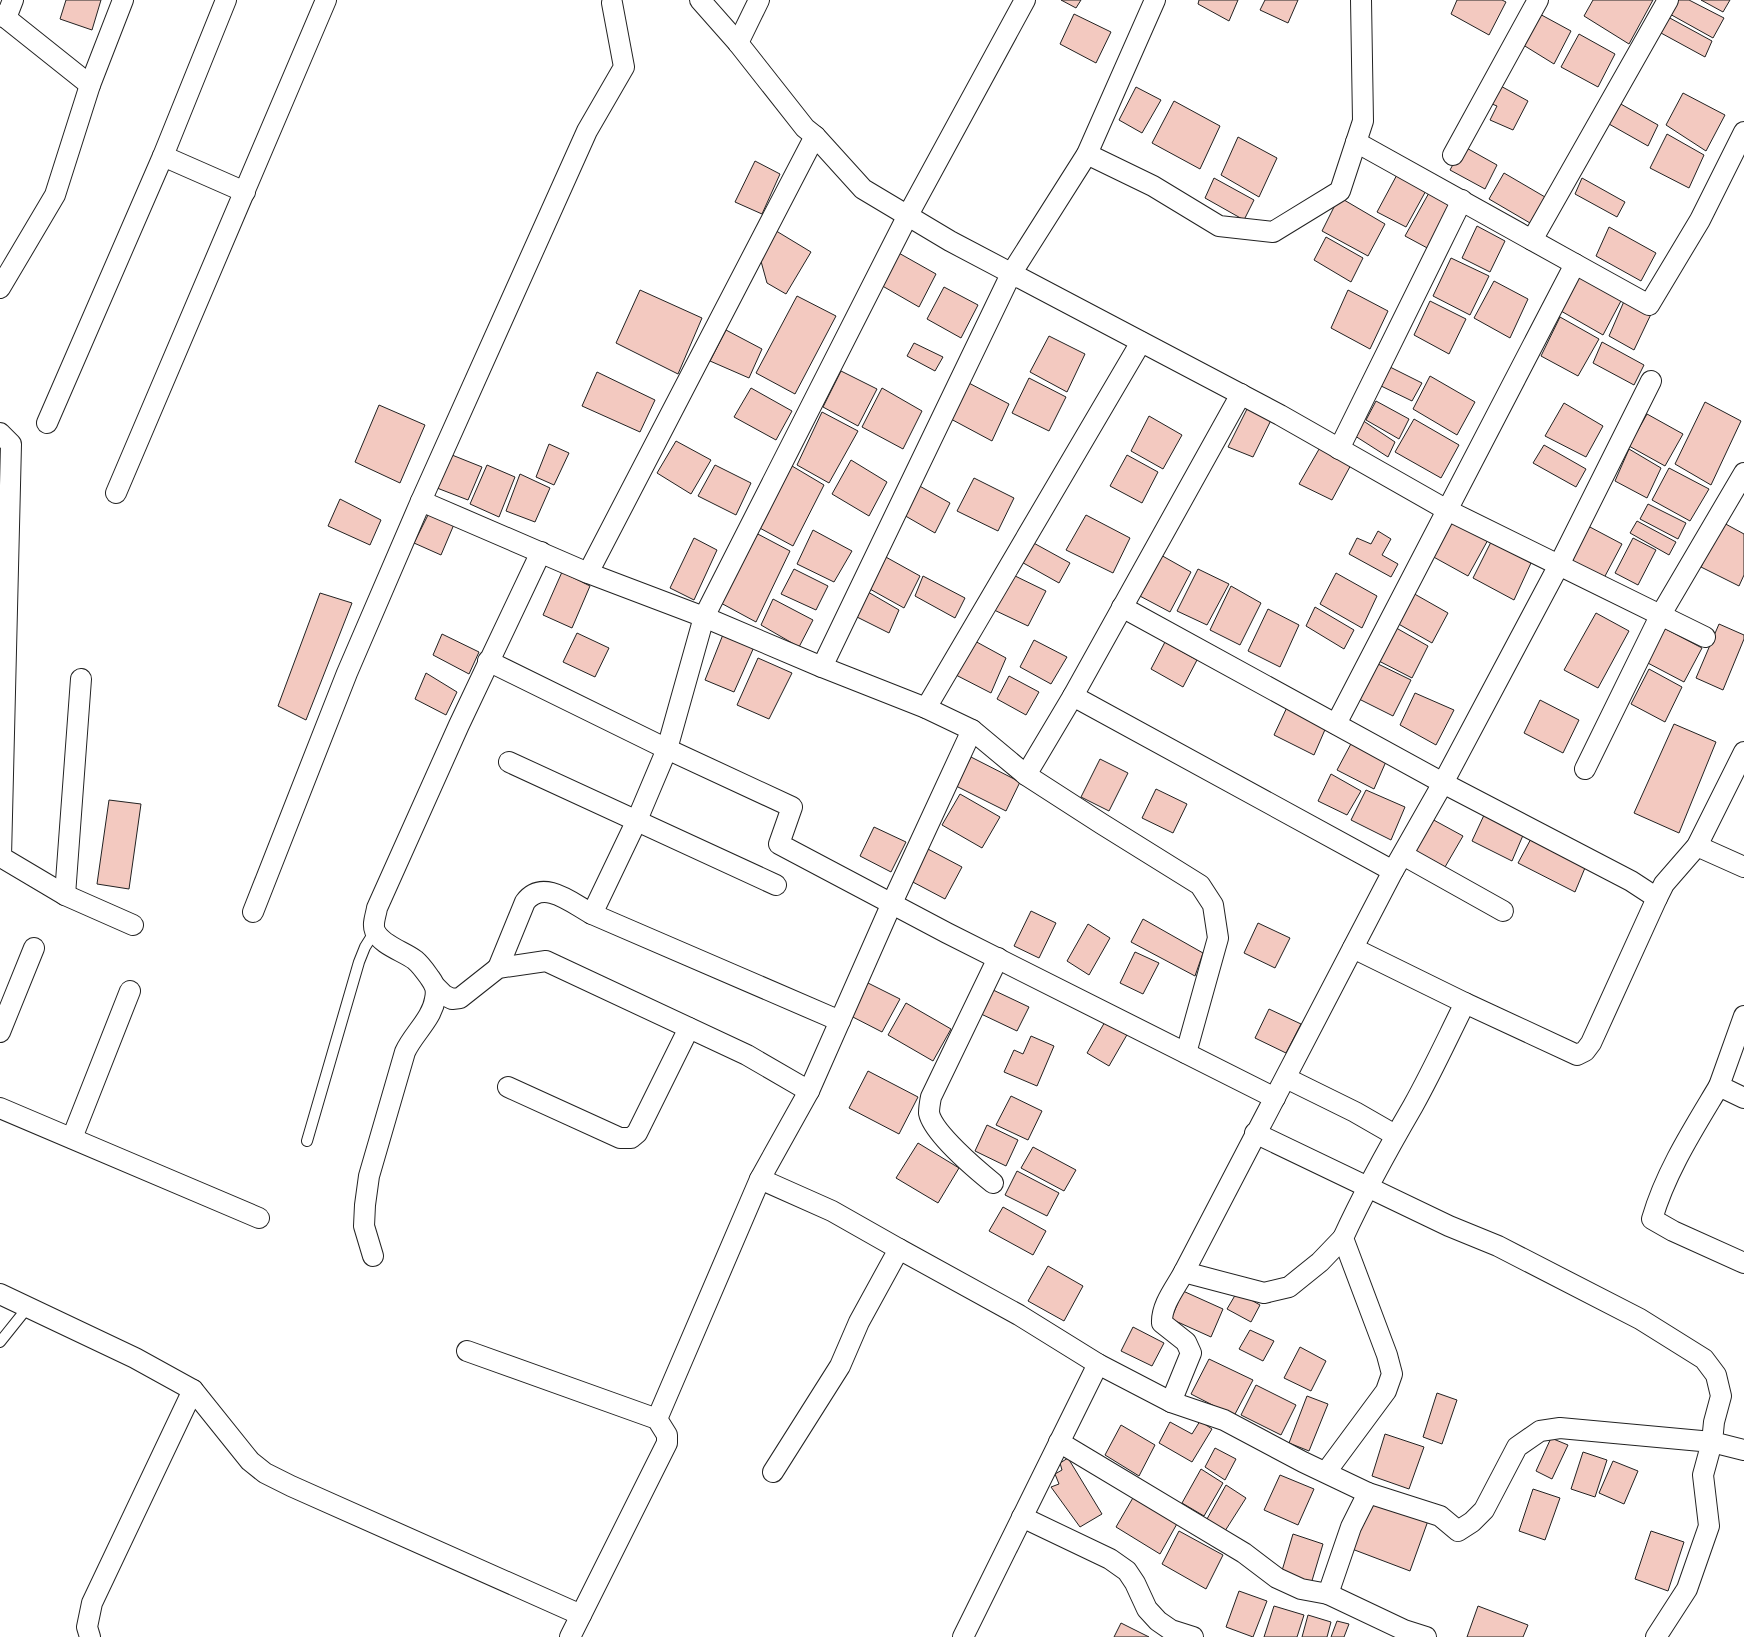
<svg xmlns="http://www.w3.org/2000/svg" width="1744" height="1637" viewBox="0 0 1744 1637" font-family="'Noto Serif',serif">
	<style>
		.building { fill: #f3c9c0; stroke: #222 }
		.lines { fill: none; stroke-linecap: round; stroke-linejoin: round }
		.lane-casing { stroke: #222; stroke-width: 12 }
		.street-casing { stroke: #222; stroke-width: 22 }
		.lane { stroke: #fff; stroke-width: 10 }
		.street { stroke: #fff; stroke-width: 20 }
	</style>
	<rect width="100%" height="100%" fill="#fff"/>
	<g class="building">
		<polygon points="66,0 101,0 92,30 60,19"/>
		<polygon points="1061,0 1081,0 1076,8"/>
		<polygon points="1199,0 1238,0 1229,21 1198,4"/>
		<polygon points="1265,0 1298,0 1288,23 1260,10"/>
		<polygon points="1457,0 1502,0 1506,2 1489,35 1451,14"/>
		<polygon points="1593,0 1653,0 1629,44 1584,16"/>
		<polygon points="1675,0 1689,0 1724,18 1713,38 1668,13"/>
		<polygon points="1701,0 1730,0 1723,12"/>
		<polygon points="1536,12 1571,31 1554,64 1520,43"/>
		<polygon points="1074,14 1111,32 1096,63 1060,44"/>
		<polygon points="1668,17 1712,41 1705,57 1661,33"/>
		<polygon points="1579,34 1615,54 1598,87 1561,67"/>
		<polygon points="1497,84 1528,101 1513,130 1490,120 1497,106 1487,102"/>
		<polygon points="1136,87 1161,100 1142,133 1119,120"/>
		<polygon points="1683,93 1725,115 1706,151 1666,125"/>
		<polygon points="1174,101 1220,126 1200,169 1152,143"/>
		<polygon points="1619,103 1658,125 1648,146 1609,124"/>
		<polygon points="1667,134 1704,155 1689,188 1650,168"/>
		<polygon points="1238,137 1277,158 1259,197 1221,175"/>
		<polygon points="1463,146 1497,165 1485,189 1450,170"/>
		<polygon points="755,161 780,174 762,214 735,202"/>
		<polygon points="1399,171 1428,187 1406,227 1377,212"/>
		<polygon points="1504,173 1545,197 1530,223 1489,199"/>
		<polygon points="1214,178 1254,200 1244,220 1205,198"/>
		<polygon points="1582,178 1625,202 1617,217 1575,194"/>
		<polygon points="1430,191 1453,206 1431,250 1405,236"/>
		<polygon points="1339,197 1385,224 1368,256 1322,231"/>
		<polygon points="1477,226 1505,241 1490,272 1462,258"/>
		<polygon points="1609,227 1656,253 1641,281 1596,256"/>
		<polygon points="773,229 811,252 786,294 767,283 759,254"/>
		<polygon points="1326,237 1363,258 1351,282 1314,260"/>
		<polygon points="897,252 936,274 919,307 879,284"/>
		<polygon points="1451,258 1489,276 1470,315 1433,296"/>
		<polygon points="1579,275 1622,299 1603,335 1561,311"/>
		<polygon points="1494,281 1528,299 1510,338 1474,318"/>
		<polygon points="944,287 978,305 961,338 927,319"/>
		<polygon points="640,290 702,318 678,374 616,343"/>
		<polygon points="1348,290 1388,311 1370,349 1331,328"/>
		<polygon points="797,296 836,316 795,394 756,373"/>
		<polygon points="1625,299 1652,312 1634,350 1609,336"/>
		<polygon points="1430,301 1466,319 1449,354 1414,335"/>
		<polygon points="1560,317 1599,339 1578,376 1541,356"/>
		<polygon points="726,330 762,349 749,378 710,361"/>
		<polygon points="1049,336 1085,354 1067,392 1030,372"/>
		<polygon points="1602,342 1644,365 1634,385 1593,363"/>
		<polygon points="914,343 943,357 935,371 907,356"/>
		<polygon points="1388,366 1422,383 1412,401 1377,384"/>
		<polygon points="841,371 877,389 858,426 823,407"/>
		<polygon points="597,372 655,400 640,432 582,406"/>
		<polygon points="1430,376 1475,402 1457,435 1413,409"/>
		<polygon points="1029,378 1066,397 1049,431 1012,413"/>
		<polygon points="965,381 1009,404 992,441 949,418"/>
		<polygon points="751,388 792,411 776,440 734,417"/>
		<polygon points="882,388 922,411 903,449 862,427"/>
		<polygon points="1376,401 1409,419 1399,439 1366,420"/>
		<polygon points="1705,402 1741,421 1711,485 1675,464"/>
		<polygon points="1564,403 1603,426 1586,457 1545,436"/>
		<polygon points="379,405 425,425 400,483 355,462"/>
		<polygon points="1249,405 1273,416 1253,457 1228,447"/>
		<polygon points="822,412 858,431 829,483 797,465"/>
		<polygon points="1647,414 1683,434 1665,466 1629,446"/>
		<polygon points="1149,416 1182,435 1163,469 1131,451"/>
		<polygon points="1359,418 1395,442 1388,457 1352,434"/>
		<polygon points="1414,419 1459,445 1441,478 1395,452"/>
		<polygon points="676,441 711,460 691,494 657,473"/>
		<polygon points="549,444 569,453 554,485 536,477"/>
		<polygon points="1322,444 1353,461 1332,500 1299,484"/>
		<polygon points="1544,445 1586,469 1576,487 1533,463"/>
		<polygon points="1629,449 1661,468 1647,498 1615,481"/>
		<polygon points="452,455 482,467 468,500 437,488"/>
		<polygon points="1127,455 1158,472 1142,503 1110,486"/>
		<polygon points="851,460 887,482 869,516 832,494"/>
		<polygon points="787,463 824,485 793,546 756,526"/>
		<polygon points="487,465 515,477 499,517 470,504"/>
		<polygon points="715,465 751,483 736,515 698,496"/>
		<polygon points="1669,468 1709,489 1690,521 1652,500"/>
		<polygon points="520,474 550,488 535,522 506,511"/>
		<polygon points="974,478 1014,498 998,531 957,511"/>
		<polygon points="916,484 950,503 935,533 902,514"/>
		<polygon points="340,499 381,520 370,545 328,526"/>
		<polygon points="1648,504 1686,523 1678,539 1640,519"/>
		<polygon points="430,511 455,522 441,555 414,543"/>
		<polygon points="1086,515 1130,538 1113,573 1066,550"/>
		<polygon points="1449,516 1489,538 1468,576 1430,555"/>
		<polygon points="1637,521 1676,542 1669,555 1630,533"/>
		<polygon points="1722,522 1744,534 1744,575 1739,586 1701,567"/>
		<polygon points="1588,526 1622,544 1604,578 1569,560"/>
		<polygon points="813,530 852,551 834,582 797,564"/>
		<polygon points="1378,531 1391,539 1382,555 1398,564 1391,577 1349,554 1357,538 1371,544"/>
		<polygon points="754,532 790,551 756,622 719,602"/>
		<polygon points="694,538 717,550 694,600 670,588"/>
		<polygon points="1633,538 1656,550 1638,585 1615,573"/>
		<polygon points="1030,541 1070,563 1059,583 1018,560"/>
		<polygon points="1491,542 1531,563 1514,600 1473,578"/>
		<polygon points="1159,554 1191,572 1170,612 1138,595"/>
		<polygon points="884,556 920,576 904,608 868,588"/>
		<polygon points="794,569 828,586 816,610 781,594"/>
		<polygon points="1198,569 1229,584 1207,625 1177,611"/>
		<polygon points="562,572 590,586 572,628 543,615"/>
		<polygon points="1336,573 1377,596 1362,628 1320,604"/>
		<polygon points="1011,574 1046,591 1028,626 992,609"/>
		<polygon points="923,576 965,598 955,618 915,596"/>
		<polygon points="1231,586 1261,603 1240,645 1210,630"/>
		<polygon points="868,592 899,610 889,633 855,616"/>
		<polygon points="1411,592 1448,613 1432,643 1395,622"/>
		<polygon points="320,593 352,603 306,720 278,706"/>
		<polygon points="773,599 813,620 799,647 761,625"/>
		<polygon points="1315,607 1354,630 1344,649 1306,626"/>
		<polygon points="1268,609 1299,625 1280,667 1248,651"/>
		<polygon points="1596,613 1629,631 1598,688 1564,670"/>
		<polygon points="1719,624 1744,635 1744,639 1723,690 1696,678"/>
		<polygon points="1391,625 1428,646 1412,678 1375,659"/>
		<polygon points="1662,627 1702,648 1684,682 1644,661"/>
		<polygon points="724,632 754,647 734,692 705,680"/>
		<polygon points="577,633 609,648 595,677 563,662"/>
		<polygon points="442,634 479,652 469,674 433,655"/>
		<polygon points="973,640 1006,658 991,693 954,674"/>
		<polygon points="1034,640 1067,657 1051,684 1020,667"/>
		<polygon points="1165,642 1197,660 1183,687 1151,669"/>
		<polygon points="758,658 792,673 769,719 737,705"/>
		<polygon points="1376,663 1411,680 1393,716 1357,698"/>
		<polygon points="1649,669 1682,687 1665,722 1631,704"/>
		<polygon points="426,673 457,692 446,715 415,699"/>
		<polygon points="1009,676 1039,692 1026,715 997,699"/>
		<polygon points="1415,693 1454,710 1436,745 1400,725"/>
		<polygon points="1540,700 1579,720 1563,753 1524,733"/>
		<polygon points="1289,703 1327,725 1314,755 1274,735"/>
		<polygon points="1674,724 1716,742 1679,833 1634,813"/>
		<polygon points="1353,740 1388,757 1374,789 1337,770"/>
		<polygon points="971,757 1020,782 1006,811 956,786"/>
		<polygon points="1100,759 1128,773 1109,811 1081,797"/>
		<polygon points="1331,774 1361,791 1347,815 1318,801"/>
		<polygon points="1156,789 1187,804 1173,833 1142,818"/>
		<polygon points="1366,790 1405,807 1391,840 1351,820"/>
		<polygon points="960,794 1000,817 982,848 942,825"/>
		<polygon points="109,800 141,804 129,889 97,884"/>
		<polygon points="1485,813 1524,833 1512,861 1472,841"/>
		<polygon points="1430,818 1463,836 1445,867 1412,849"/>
		<polygon points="874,827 906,842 891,872 860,856"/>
		<polygon points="1533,835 1587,863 1575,892 1518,863"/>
		<polygon points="926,848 962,867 945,899 909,880"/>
		<polygon points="1031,911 1056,923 1039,958 1014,946"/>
		<polygon points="1143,919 1203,953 1195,976 1131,942"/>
		<polygon points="1258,923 1290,938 1275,968 1244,953"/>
		<polygon points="1088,924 1110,938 1089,975 1067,961"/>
		<polygon points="1135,952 1159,963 1143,994 1120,983"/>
		<polygon points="866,982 900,999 882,1032 849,1015"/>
		<polygon points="991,989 1029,1007 1017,1031 979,1013"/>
		<polygon points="906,1003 951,1029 933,1061 888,1035"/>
		<polygon points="1269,1009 1301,1024 1286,1053 1255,1038"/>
		<polygon points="1106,1020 1128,1033 1109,1066 1087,1053"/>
		<polygon points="1031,1036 1054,1046 1037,1086 1004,1072 1014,1050 1023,1054"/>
		<polygon points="868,1071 918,1097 899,1134 849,1108"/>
		<polygon points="1011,1096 1042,1111 1028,1140 996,1125"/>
		<polygon points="987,1125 1018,1140 1006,1166 975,1151"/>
		<polygon points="918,1143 959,1168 938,1203 896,1178"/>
		<polygon points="1033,1147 1076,1170 1064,1191 1021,1168"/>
		<polygon points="1017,1171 1059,1193 1047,1216 1005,1195"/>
		<polygon points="1003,1207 1046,1231 1033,1255 989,1231"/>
		<polygon points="1048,1266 1083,1286 1064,1321 1028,1301"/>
		<polygon points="1183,1291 1223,1309 1211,1337 1171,1319"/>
		<polygon points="1237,1292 1260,1305 1251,1322 1227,1309"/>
		<polygon points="1133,1327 1164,1343 1152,1366 1121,1351"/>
		<polygon points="1250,1330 1274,1341 1263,1361 1239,1349"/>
		<polygon points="1300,1347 1326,1361 1311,1391 1284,1378"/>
		<polygon points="1209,1359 1253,1380 1234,1416 1191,1394"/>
		<polygon points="1256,1385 1296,1405 1281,1435 1241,1415"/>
		<polygon points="1437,1393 1457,1400 1442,1444 1423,1437"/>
		<polygon points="1307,1396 1328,1404 1309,1451 1289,1443"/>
		<polygon points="1200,1421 1212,1429 1192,1462 1159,1443 1170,1422 1192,1434"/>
		<polygon points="1121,1425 1155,1445 1139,1476 1105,1455"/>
		<polygon points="1385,1434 1424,1447 1409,1489 1372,1476"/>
		<polygon points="1551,1438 1568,1445 1552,1479 1536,1471"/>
		<polygon points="1215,1448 1236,1459 1225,1480 1205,1467"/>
		<polygon points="1583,1452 1607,1460 1595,1497 1571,1489"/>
		<polygon points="1068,1458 1102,1514 1080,1527 1051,1487 1059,1484 1055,1474 1062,1470 1060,1463"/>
		<polygon points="1613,1461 1638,1471 1624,1504 1599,1493"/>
		<polygon points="1201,1469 1223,1483 1204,1516 1182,1503"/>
		<polygon points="1280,1475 1314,1489 1298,1525 1264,1510"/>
		<polygon points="1226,1485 1246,1498 1225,1531 1207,1519"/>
		<polygon points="1533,1489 1560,1498 1545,1540 1519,1531"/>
		<polygon points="1134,1496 1178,1522 1160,1554 1116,1527"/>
		<polygon points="1371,1500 1429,1518 1410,1571 1352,1549"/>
		<polygon points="1179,1531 1223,1555 1206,1589 1162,1564"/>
		<polygon points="1651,1531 1684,1542 1668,1591 1635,1579"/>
		<polygon points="1293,1534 1323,1544 1311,1584 1281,1574"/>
		<polygon points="1239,1591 1267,1601 1253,1637 1226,1627"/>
		<polygon points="1274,1606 1304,1615 1297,1637 1264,1637"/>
		<polygon points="1478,1606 1528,1625 1523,1637 1467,1637"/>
		<polygon points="1308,1615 1331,1622 1327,1637 1302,1637"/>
		<polygon points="1337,1621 1349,1624 1344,1637 1331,1637"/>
		<polygon points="1121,1623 1149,1637 1114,1637"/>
	</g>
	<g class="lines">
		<defs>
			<g id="lane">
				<polyline points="307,1141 359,962 365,947 375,931"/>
				<polyline points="0,1342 28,1307"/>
			</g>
			<g id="street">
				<polyline points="700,0 738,43 805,128 815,136 863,189 950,241 1280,415 1447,510 1705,637"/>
				<polyline points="1155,0 1087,154 1011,274 822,667 926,708 972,730 1026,775 1102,824 1200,885 1213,905 1218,938 1186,1053"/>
				<polyline points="0,15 6,18 90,85"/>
				<polyline points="6,18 13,0"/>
				<polyline points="738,43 759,0"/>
				<polyline points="1356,142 1575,264"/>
				<polyline points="1087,154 1153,186 1219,226 1273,232 1340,191 1363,121 1361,0"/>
				<polyline points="1453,155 1538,0"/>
				<polyline points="163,156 245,192"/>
				<polyline points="1532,240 1668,0"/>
				<polyline points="0,288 55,195 90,85 123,0"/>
				<polyline points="47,423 163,156 226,0"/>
				<polyline points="0,433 11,444 1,857 65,895 133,925"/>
				<polyline points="1339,449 1462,200"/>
				<polyline points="116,493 326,0"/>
				<polyline points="421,501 588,573 704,617 822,667"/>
				<polyline points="588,573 815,136"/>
				<polyline points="1122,607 1443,783 1631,881 1657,898 1664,884 1697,846 1744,752"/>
				<polyline points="488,661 667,749 792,807 779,844 947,933 1275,1098"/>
				<polyline points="1073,696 1393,871"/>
				<polyline points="926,708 1141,342"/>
				<polyline points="1336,724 1575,264 1649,305 1700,220 1744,132"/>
				<polyline points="509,762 776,885"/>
				<polyline points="1585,769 1660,616 1744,473"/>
				<polyline points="1026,775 1073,696 1241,394"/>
				<polyline points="1697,846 1744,867"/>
				<polyline points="1403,855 1503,911"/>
				<polyline points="65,895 81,679"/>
				<polyline points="253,912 347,673 421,501 587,131 624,67 612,3"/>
				<polyline points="592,914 637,820 667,749 704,617 908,215 1025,0"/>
				<path d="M498,968l27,-66c18,-24 47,1 67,12l248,107"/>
				<polyline points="436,987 444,995 452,999 460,998 498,968 546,961 747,1055 809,1091"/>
				<polyline points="1465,1003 1577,1055 1585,1051 1591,1043 1657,898"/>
				<polyline points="1744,1016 1719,1086 1744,1098"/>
				<polyline points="0,1032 34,948"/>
				<polyline points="1286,1078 1355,1112 1395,1135"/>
				<path d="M1719,1086c-25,42 -53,85 -67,133l21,12 71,32"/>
				<polyline points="508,1087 620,1138 631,1138 637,1133 689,1028"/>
				<polyline points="0,1108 259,1218"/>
				<polyline points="1255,1133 1449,1226 1498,1246 1640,1319 1704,1359 1716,1375 1721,1396 1714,1422 1712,1442 1744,1450"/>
				<polyline points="72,1138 130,991"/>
				<polyline points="760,1179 832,1211 899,1249 859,1322 840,1366 773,1472"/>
				<path d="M993,1183c-16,-13 -60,-50 -64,-70 0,-5 1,-11 2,-16l67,-139"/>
				<polyline points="899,1249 1019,1315 1098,1364 1171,1402 1224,1420 1303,1462 1368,1493 1351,1527 1328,1594"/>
				<path d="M373,1256l-9,-30 1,-21 4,-29 36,-124c8,-18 27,-33 30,-53 2,-9 0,-14 -5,-21 -5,-7 -9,-13 -15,-18 -12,-9 -34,-15 -40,-29 -3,-7 1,-16 2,-23l82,-183 82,-173"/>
				<polyline points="1184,1272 1264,1293 1289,1287 1320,1262 1343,1238"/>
				<polyline points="0,1294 135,1358 193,1390 250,1461 265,1473 291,1486 581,1615"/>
				<polyline points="467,1351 657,1419 667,1435 667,1443 570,1637"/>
				<path d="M1171,1402l20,-49 -5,-11 -24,-19c-1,-18 14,-36 22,-51l209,-401 50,-88 116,-218 92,-184"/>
				<polyline points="657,1419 760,1179 809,1091 892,903 972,730"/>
				<polyline points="1059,1442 1244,1553 1277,1578 1301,1589 1328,1594 1404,1630 1426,1637"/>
				<path d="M1326,1472l60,-81 6,-17 -5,-19 -44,-117c21,-46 45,-89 70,-132 19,-34 35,-69 52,-103l-112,-55"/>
				<polyline points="1368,1493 1440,1516 1458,1531 1472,1522 1484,1510 1517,1447 1540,1431 1560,1428 1712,1442 1703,1475 1709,1526 1687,1589 1656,1637"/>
				<polyline points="1022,1517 1110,1559 1127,1571 1135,1583 1147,1609 1158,1621 1171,1630 1193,1637"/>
				<polyline points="90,1637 87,1627 92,1603 193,1390"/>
				<polyline points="963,1637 1098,1364"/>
			</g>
		</defs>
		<use href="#lane" class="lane-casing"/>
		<use href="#street" class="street-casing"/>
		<use href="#lane" class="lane"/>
		<use href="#street" class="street"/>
	</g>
</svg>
